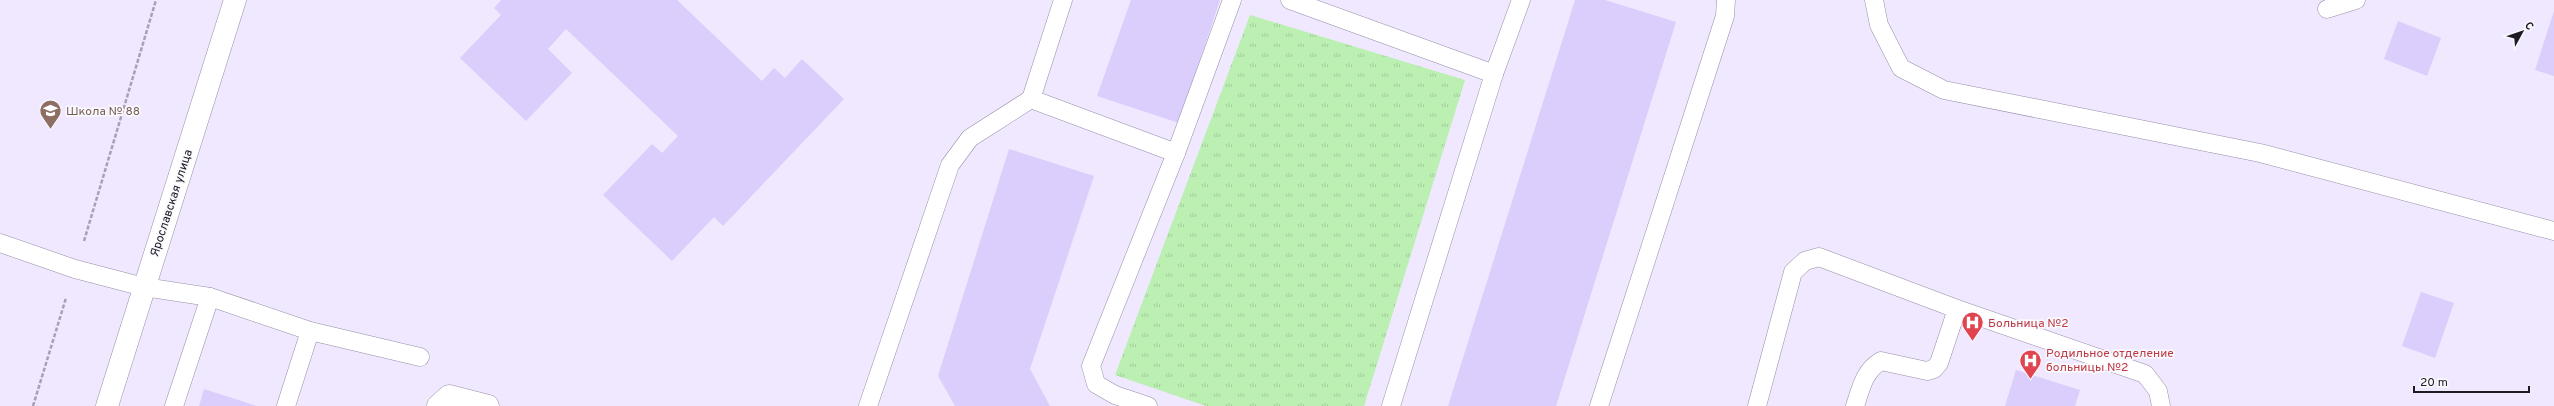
<svg xmlns="http://www.w3.org/2000/svg" width="2554" height="406" viewBox="0 0 2554 406" font-family="Overpass,sans-serif">
	<style>
		.grass { fill: url(#grass-tufts) }
		.building { fill: #dbcdfc }
		.lines { fill: none; stroke-linecap: round; stroke-linejoin: round }
		.lane-casing { stroke: #978fa7; stroke-width: 19 }
		.street-casing { stroke: #978fa7; stroke-width: 23 }
		.path { stroke: #a7a1b3; stroke-width: 2.5; stroke-dasharray: 4 2; stroke-linecap: butt }
		.lane { stroke: #fff; stroke-width: 18 }
		.street { stroke: #fff; stroke-width: 22 }
		.labels { text-anchor: middle; stroke-width: 3.5; stroke-linejoin: round; paint-order: stroke }
		.education-label { font-size: 12px; fill: #785e54; stroke: #faf9fe; text-anchor: start }
		.street-label { font-size: 12px; fill: #1d1a23; stroke: #faf9fe }
		.health-label { font-size: 12px; fill: #be3a42; stroke: #faf9fe; text-anchor: start }
	</style>
	<defs>
		<pattern id="grass-tufts" width="24" height="20" patternUnits="userSpaceOnUse"><rect width="24" height="20" fill="#bcefb2"/><path d="M3 7l-1-3M5 7V3M7 7l1-3M15 17l-1-3M17 17v-4M19 17l1-3" fill="none" stroke="#a1cc99"/></pattern>
	</defs>
	<rect width="100%" height="100%" fill="#efe8fe"/>
	<polygon class="grass" points="1250,15 1465,80 1364,406 1206,406 1115,375"/>
	<g class="building">
		<polygon points="501,0 677,0 762,81 774,68 785,78 802,59 844,99 723,226 714,217 672,261 603,195 652,144 662,153 678,136 566,29 548,49 572,73 526,121 460,58 501,15 494,8"/>
		<polygon points="1131,0 1220,0 1179,123 1097,96"/>
		<polygon points="1575,0 1605,0 1676,22 1556,406 1448,406"/>
		<polygon points="2554,11 2554,76 2535,70"/>
		<polygon points="2398,21 2441,38 2427,76 2384,59"/>
		<polygon points="1009,149 1094,176 1030,369 1050,406 955,406 938,376"/>
		<polygon points="2421,292 2454,303 2435,358 2402,346"/>
		<polygon points="2016,370 2080,390 2075,406 2005,406"/>
		<polygon points="204,389 257,406 199,406"/>
	</g>
	<g class="lines">
		<defs>
			<g id="lane">
				<polyline points="1063,0 1031,99 1176,153"/>
				<polyline points="1290,0 1494,74"/>
				<polyline points="1874,0 1879,25 1901,68 1944,90 2260,153 2554,231"/>
				<polyline points="2327,9 2356,0"/>
				<polyline points="0,243 75,269 144,287 210,297 310,331 420,357"/>
				<polyline points="174,406 210,297"/>
				<polyline points="286,406 310,331"/>
				<polyline points="868,406 950,165 970,138 1031,99"/>
				<polyline points="1148,406 1115,395 1096,384 1091,366 1176,153 1232,0"/>
				<polyline points="1391,406 1494,74 1521,0"/>
				<polyline points="1599,406 1725,16 1726,0"/>
				<polyline points="1757,406 1793,272 1805,261 1819,257 1957,309 2145,374 2158,391 2161,406"/>
				<path d="M1855,406c6,-18 9,-35 26,-45l46,10 7,-2 5,-6 18,-54"/>
			</g>
			<g id="street">
				<polyline points="107,406 235,0"/>
				<polyline points="438,406 449,396 488,406"/>
			</g>
		</defs>
		<use href="#lane" class="lane-casing"/>
		<use href="#street" class="street-casing"/>
		<g class="path">
			<polyline points="84,241 156,0"/>
			<polyline points="33,406 66,298"/>
		</g>
		<use href="#lane" class="lane"/>
		<use href="#street" class="street"/>
	</g>
	<defs>
		<symbol id="school-pin" viewBox="-11 -11 22 30"><path d="M0 17L-7.5 6A9.5 9.5 0 1 1 7.5 6Z" fill="#8d6e63" stroke="#faf9fe"/><path d="M0-5L7-2L0 1L-7-2ZM-4 1L0 2.5L4 1V4Q0 6-4 4Z" fill="#fff"/></symbol>
		<symbol id="hospital-pin" viewBox="-11 -11 22 30"><path d="M0 17L-7.5 6A9.5 9.5 0 1 1 7.5 6Z" fill="#e0444e" stroke="#faf9fe"/><path d="M-5-5h3v3.5h4V-5h3V5h-3V1.5h-4V5h-3Z" fill="#fff"/></symbol>
	</defs>
	<g fill-rule="evenodd">
		<use href="#school-pin" x="38" y="98" width="25" height="34"/>
		<use href="#hospital-pin" x="1960" y="310" width="25" height="34"/>
		<use href="#hospital-pin" x="2018" y="348" width="25" height="34"/>
	</g>
	<g class="labels">
		<g class="education-label">
			<text x="66" y="115">Школа № 88</text>
		</g>
		<g class="street-label">
			<text transform="translate(171 203) rotate(-72)" y="4">Ярославская улица</text>
		</g>
		<g class="health-label">
			<text x="1988" y="327">Больница №2</text>
			<text x="2046" y="357">Родильное отделение<tspan x="2046" dy="14">больницы №2</tspan></text>
		</g>
	</g>
	<g transform="translate(2522 32) rotate(50)" stroke="#faf9fe" stroke-width="3" paint-order="stroke">
	<path d="M0-3L7 15L0 10L-7 15Z" fill="#1d1a23"/>
	<text y="-6" font-size="11" font-weight="bold" text-anchor="middle" fill="#1d1a23">С</text>
	</g>
	<path d="M2414 386v6h115v-6" fill="none" stroke="#1d1a23" stroke-width="2"/>
	<text x="2420" y="386" font-size="12" fill="#1d1a23" stroke="#faf9fe" stroke-width="3" paint-order="stroke">20 m</text>
</svg>
